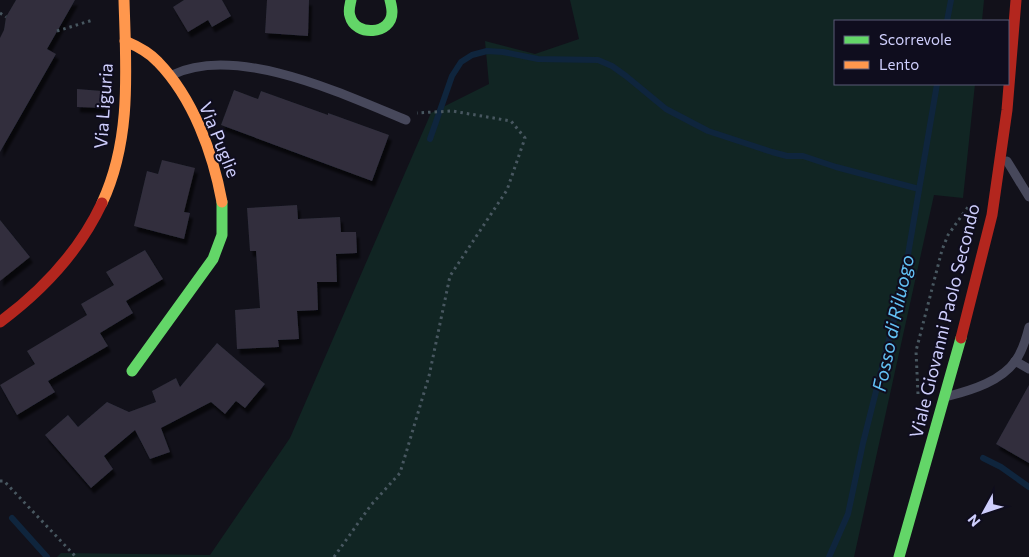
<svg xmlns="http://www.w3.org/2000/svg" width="1029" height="557" viewBox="0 0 1029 557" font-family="Commissioner,sans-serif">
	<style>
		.green { fill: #112523 }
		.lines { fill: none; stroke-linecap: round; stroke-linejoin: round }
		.stream { stroke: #0f253d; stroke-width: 6 }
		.building { fill: #302f3d; filter: url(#shadow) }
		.path { stroke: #485760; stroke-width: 3; stroke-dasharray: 2.5 4; stroke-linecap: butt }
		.lane { stroke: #47485b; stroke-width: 9 }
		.fast { stroke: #63d668; stroke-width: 11 }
		.slow { stroke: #ff974d; stroke-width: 11 }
		.jam { stroke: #b3261e; stroke-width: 11 }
		.labels { text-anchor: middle; stroke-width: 4; stroke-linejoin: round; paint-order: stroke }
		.street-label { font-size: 18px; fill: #cecefc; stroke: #0f0d1e }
		.water-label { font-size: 19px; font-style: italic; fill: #63c1f5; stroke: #0f0d1e }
	</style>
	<defs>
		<filter id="shadow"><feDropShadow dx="3" dy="5.5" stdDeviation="1" flood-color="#0009"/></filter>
	</defs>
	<rect width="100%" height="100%" fill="#12111a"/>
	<polygon class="green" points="570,0 984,0 982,21 835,21 835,84 975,84 963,198 934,195 854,557 57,557 61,553 210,555 290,438 431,113 489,84 485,41 535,54 579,39"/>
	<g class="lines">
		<g class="stream">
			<polyline points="947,21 951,0"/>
			<polyline points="430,139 452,76 461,62 472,55 487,51 503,52 538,59 598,60 612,66 626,76 666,109 708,131 772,152 787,156 803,156 836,167 919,189"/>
			<polyline points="983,458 1001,467 1029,487"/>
			<polyline points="12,518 47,557"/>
			<polyline points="829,557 848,514 863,443 903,284 937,84"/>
		</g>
	</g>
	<g class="building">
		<polygon points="16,0 75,0 47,49 56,54 0,152 0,38 4,30 6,17"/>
		<polygon points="184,0 222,0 231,16 212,27 208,20 188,32 173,7"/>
		<polygon points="267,0 309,0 308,36 265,33"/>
		<polygon points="77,89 102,91 104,108 77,107"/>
		<polygon points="234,90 258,99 261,91 328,115 328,113 389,135 372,181 221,125"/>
		<polygon points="162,160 195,168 184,212 190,213 184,239 134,226 147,171 158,174"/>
		<polygon points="297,205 298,219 340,217 341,232 356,232 357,253 336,254 337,282 317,282 318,310 297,311 299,339 278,340 279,347 237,349 235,310 260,308 256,251 250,251 247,208"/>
		<polygon points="0,220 30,257 0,281"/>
		<polygon points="145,250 163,279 126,301 133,313 100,333 108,346 48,381 55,392 17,415 0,385 35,364 27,351 87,315 81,304 114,285 106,272"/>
		<polygon points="217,343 265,384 245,408 236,401 225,414 211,402 161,428 170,452 150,459 135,430 104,456 113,469 91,488 45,435 68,415 78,427 107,402 129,412 156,402 152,391 176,378 180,387"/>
		<polygon points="1029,385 1029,463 996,444"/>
	</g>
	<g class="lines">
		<g class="path">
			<polyline points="0,13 6,17"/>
			<polyline points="57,31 93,20"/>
			<polyline points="918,394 916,351 942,250 948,235 968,207"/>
			<polyline points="0,481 4,481 76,557"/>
			<polyline points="334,557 371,505 400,473 429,376 450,276 507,190 525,138 511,121 452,111 417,113"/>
		</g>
		<g class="lane">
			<path d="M172,75c64,-32 173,20 234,45"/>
			<polyline points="1007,161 1029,197"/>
			<polyline points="1015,361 1029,369"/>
			<path d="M949,396c23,-6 53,-15 67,-36 7,-10 10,-21 13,-33"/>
		</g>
		<g class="fast">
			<path d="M351,0c-1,5 -3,11 -1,16 5,21 42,19 42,-4 0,-4 -1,-8 -2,-12"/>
			<polyline points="132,371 213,259 222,235 222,202"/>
			<polyline points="899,557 961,338"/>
		</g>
		<g class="slow">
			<path d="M125,41c12,5 24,11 33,21 35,36 55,91 64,140"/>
			<path d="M102,203c30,-64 24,-134 22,-203"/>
		</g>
		<g class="jam">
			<path d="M0,322c43,-32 79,-70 102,-119"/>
			<polyline points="961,338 992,215 1007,110 1016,0"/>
		</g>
	</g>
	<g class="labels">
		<g class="street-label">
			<text transform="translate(104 106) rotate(-86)" y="6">Via Liguria</text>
			<text transform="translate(219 140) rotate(68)" y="6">Via Puglie</text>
			<text transform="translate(945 321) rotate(-76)" y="6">Viale Giovanni Paolo Secondo</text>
		</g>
		<g class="water-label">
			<text transform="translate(893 323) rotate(-78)" y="7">Fosso di Riluogo</text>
		</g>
	</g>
	<rect x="834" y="20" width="175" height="65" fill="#0f0d1e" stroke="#5b5a77"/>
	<rect x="844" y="36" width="25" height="8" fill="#63d668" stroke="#5b5a77"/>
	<text x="879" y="45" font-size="15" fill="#cecefc">Scorrevole</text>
	<rect x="844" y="61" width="25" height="8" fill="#ff974d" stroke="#5b5a77"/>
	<text x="879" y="70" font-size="15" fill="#cecefc">Lento</text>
	<g transform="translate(984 512) rotate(230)" stroke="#0f0d1e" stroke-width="4" paint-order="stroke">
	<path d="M0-4L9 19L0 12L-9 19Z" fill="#cecefc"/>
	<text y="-8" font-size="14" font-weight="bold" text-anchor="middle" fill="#cecefc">N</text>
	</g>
</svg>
